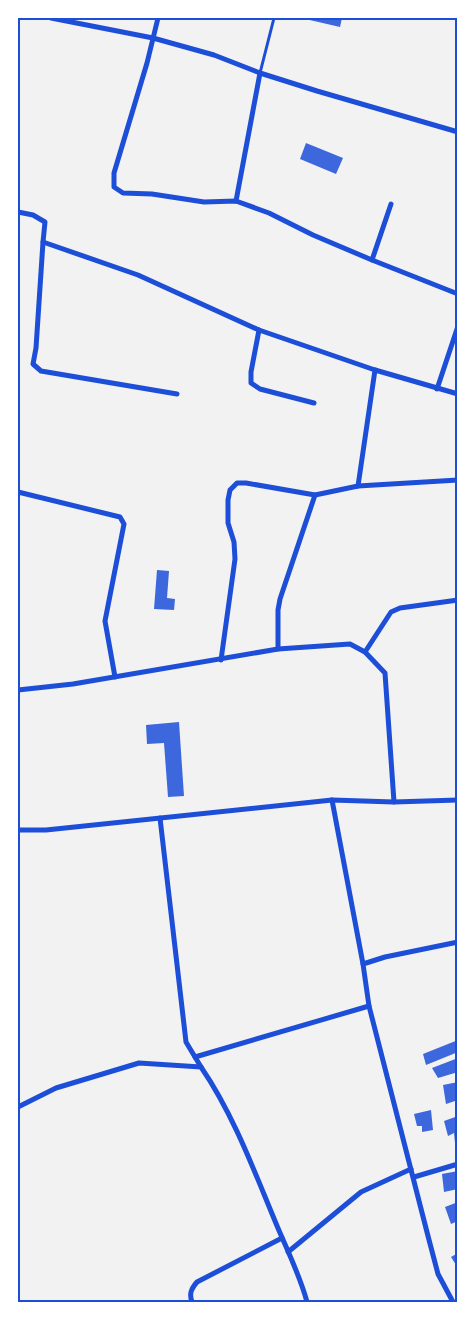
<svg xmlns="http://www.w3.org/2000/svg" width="475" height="1320" viewBox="0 0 475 1320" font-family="'Titillium Web',sans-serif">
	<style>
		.building { fill: #3d67dc }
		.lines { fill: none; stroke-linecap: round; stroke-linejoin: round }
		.service { stroke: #1d4ed8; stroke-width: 3 }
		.minor { stroke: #1d4ed8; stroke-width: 5 }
		.neatline { fill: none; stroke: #1d4ed8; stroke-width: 2 }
	</style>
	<rect width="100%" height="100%" fill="#f2f2f2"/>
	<g class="building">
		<polygon points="301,18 342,18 340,27"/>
		<polygon points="306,143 343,158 336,174 300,159"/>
		<polygon points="157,570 169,571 167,598 175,599 174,610 154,609"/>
		<polygon points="179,722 184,796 168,797 164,743 147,744 146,725"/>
		<polygon points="458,1040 458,1052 426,1065 423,1054"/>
		<polygon points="458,1058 458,1072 438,1078 432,1068"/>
		<polygon points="458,1082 458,1100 446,1104 443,1085"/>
		<polygon points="431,1110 433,1130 422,1132 422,1126 417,1126 414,1114"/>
		<polygon points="458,1116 458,1143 455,1143 454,1133 448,1136 444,1121"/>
		<polygon points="458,1171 458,1189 444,1192 442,1174"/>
		<polygon points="458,1202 458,1221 451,1224 445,1207"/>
		<polygon points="458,1253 458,1268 451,1257"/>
	</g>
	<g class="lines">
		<polyline class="service" points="260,73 274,18"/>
		<g class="minor">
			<polyline points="51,18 153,38 214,55 260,73 317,91 458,132"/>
			<polyline points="158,18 147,63 114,173 114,187 123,193 152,194 204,202 236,201 269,213 313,235 372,260 458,294"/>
			<polyline points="236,201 260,73"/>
			<polyline points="18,212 33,215 45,222 43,242 138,275 259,330 375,370 458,394"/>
			<polyline points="43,242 36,348 33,364 41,371 177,394"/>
			<polyline points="372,260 391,204"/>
			<polyline points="259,330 251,372 251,383 260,389 314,403"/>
			<polyline points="437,389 458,326"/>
			<polyline points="358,486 375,370"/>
			<polyline points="18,492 120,517 124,524 105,621 115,677"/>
			<polyline points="278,649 278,610 280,599 315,495 358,486 458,480"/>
			<polyline points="365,652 391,612 400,608 458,600"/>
			<polyline points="221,660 235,559 234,542 228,523 228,500 230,490 237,483 246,483 315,495"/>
			<polyline points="18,690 73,684 278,649 350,644 365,652 385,673 394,802 458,800"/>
			<polyline points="332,800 363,964"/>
			<polyline points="160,818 186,1042 201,1067"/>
			<polyline points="18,830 46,830 332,800 394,802"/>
			<polyline points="195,1057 369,1006"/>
			<path d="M18,1107l38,-19 83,-25 62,4c32,47 52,101 74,154 11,27 25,54 32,81"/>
			<polyline points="414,1177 458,1164"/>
			<polyline points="288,1252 361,1192 411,1169"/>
			<path d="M192,1302c-3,-8 -1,-13 5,-20l85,-44"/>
			<polyline points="453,1302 438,1274 428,1236 369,1006 363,964 385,957 458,942"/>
		</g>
	</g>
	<rect width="475" height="1320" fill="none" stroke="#ffffff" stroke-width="38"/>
	<rect x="19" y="19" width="437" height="1282" class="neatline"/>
</svg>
